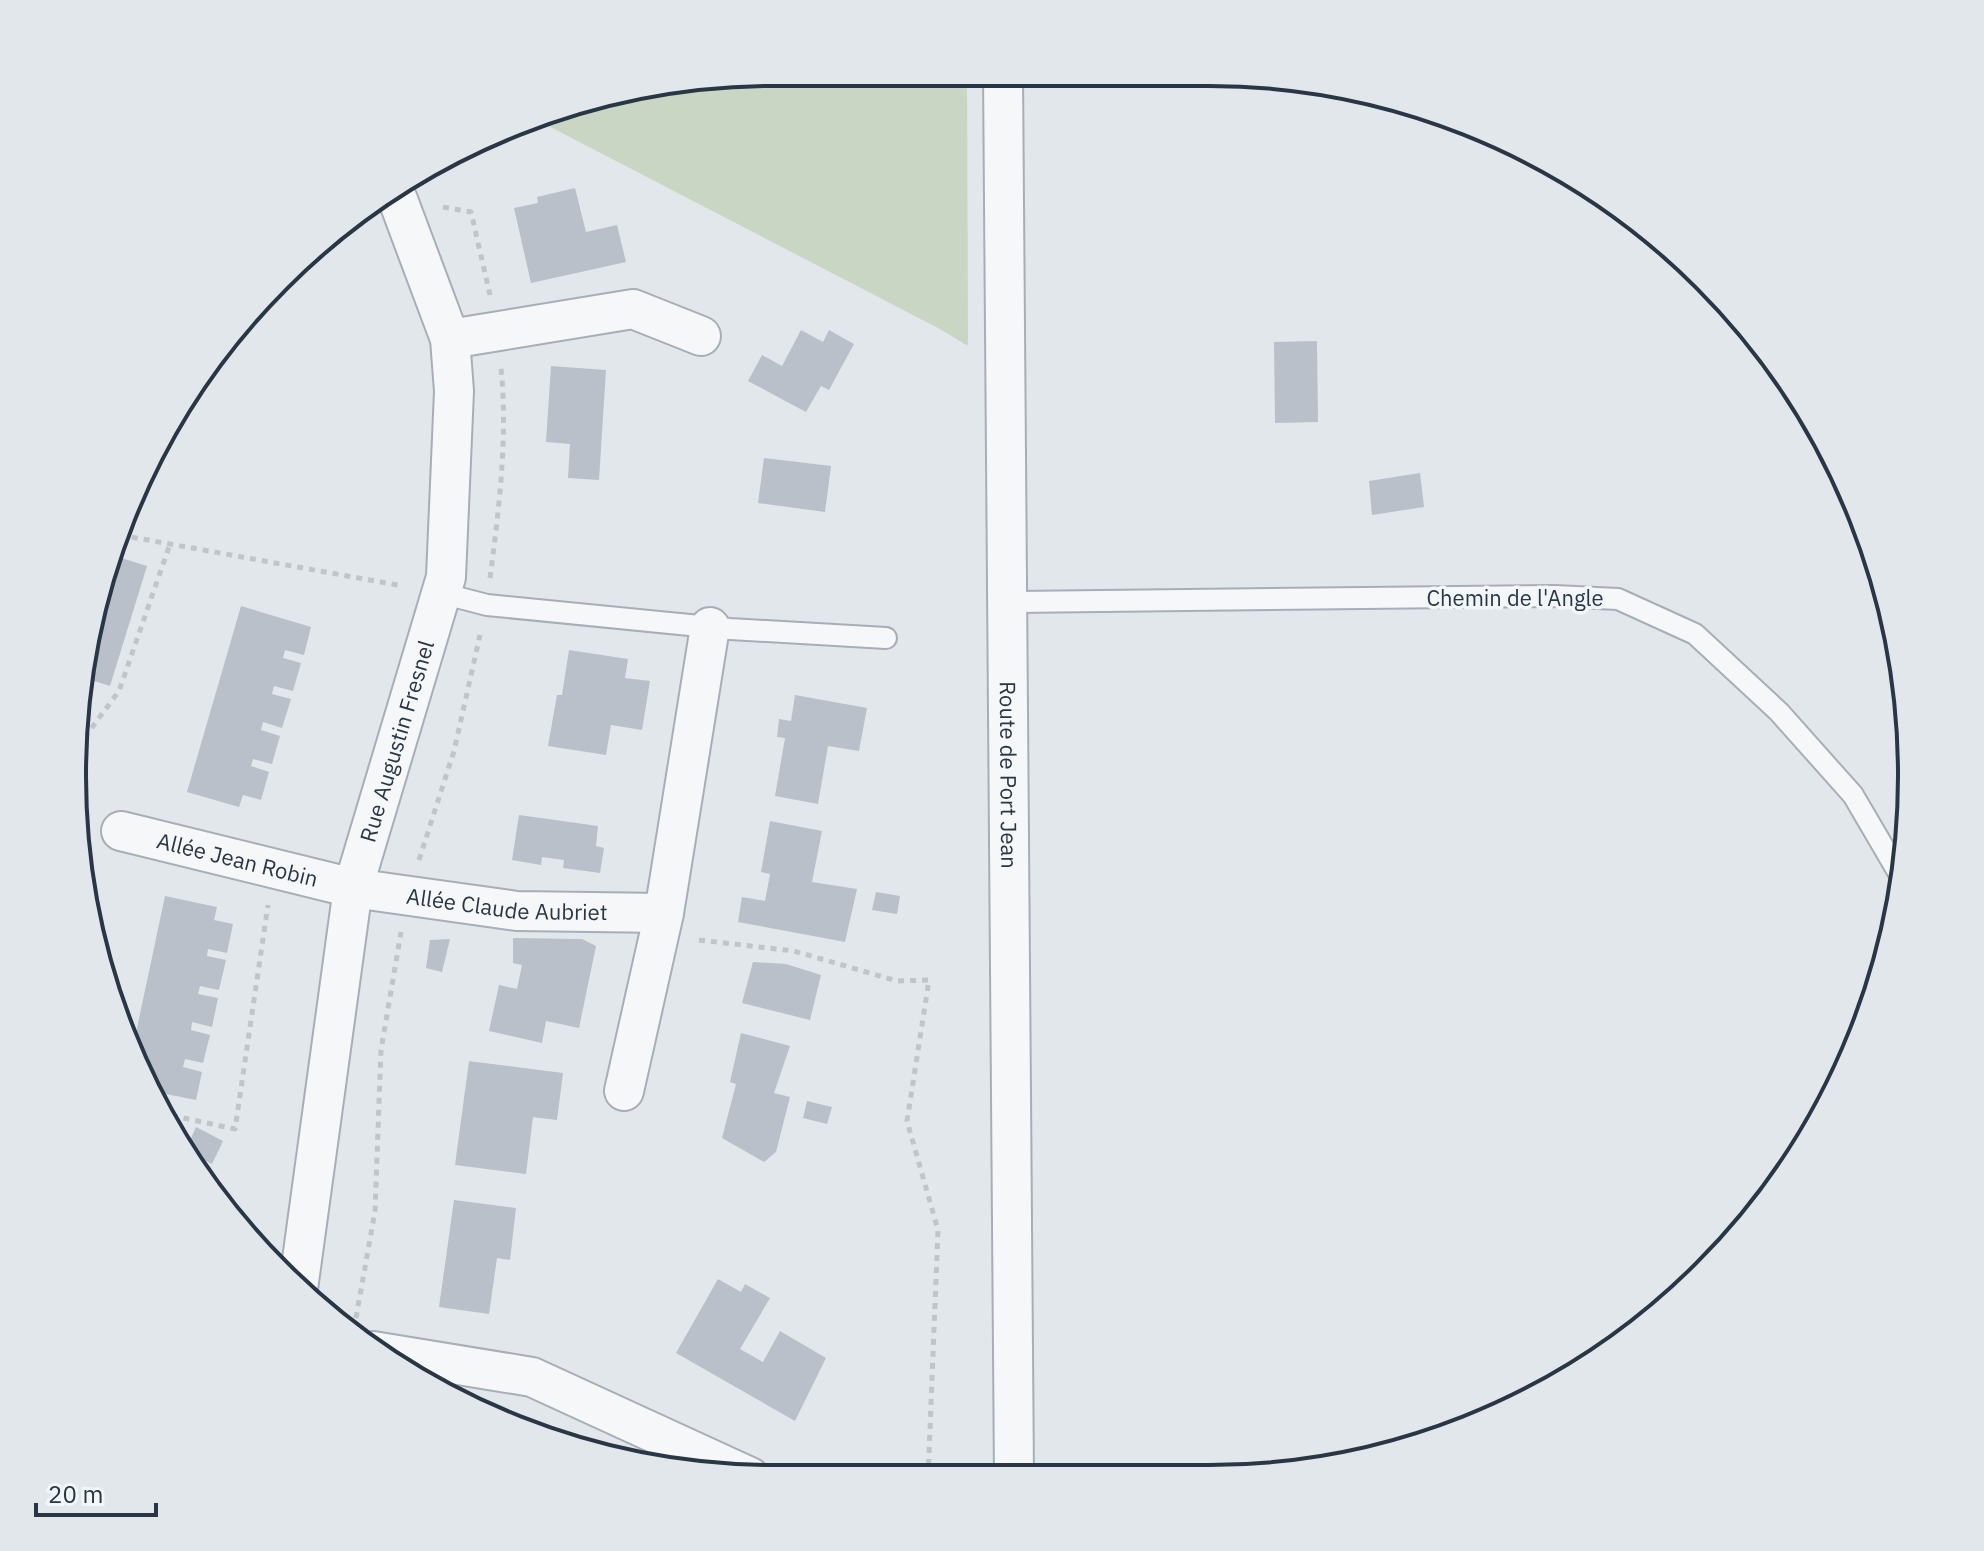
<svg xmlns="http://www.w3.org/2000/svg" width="1984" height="1551" viewBox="0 0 1984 1551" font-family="'IBM Plex Sans',sans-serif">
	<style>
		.green { fill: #c9d6c3 }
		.building { fill: #b9c0ca }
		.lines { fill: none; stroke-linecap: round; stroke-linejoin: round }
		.service-casing { stroke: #a7aeb7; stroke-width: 24 }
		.minor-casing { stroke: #a7aeb7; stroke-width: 42 }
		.path { stroke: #c1c5ca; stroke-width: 5; stroke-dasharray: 6 6; stroke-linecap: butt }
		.service { stroke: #f6f7f9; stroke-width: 20 }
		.minor { stroke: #f6f7f9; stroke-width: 38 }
		.labels { text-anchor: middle; stroke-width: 7; stroke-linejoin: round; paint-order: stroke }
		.street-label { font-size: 22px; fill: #293645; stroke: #f2f6f9 }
		.rim { fill: none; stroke: #293645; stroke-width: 4 }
	</style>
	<rect width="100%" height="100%" fill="#e2e7ec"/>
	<polygon class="green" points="775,72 967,73 968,346 938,328 537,120 593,96"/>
	<g class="building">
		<polygon points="575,188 586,232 617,225 626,262 531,283 514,208 538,203 537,197"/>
		<polygon points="801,330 823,342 829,330 854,344 829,390 821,386 806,412 748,381 762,355 782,366"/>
		<polygon points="1317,341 1318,422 1275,423 1274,342"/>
		<polygon points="551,366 606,370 599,480 568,478 570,444 546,442"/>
		<polygon points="764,458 831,466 825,512 758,503"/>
		<polygon points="1420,473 1424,507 1372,515 1369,481"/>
		<polygon points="112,555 147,566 110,686 85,678 96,594"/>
		<polygon points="241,606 311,627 304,655 285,650 283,658 301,663 293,691 274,686 272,694 291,699 282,728 263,722 261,730 280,736 272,764 253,759 251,766 269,772 261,800 243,795 239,807 187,792"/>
		<polygon points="569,650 628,659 625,678 650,681 642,730 611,725 606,755 548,746 557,695 562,695"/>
		<polygon points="795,695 867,708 859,751 828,746 818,804 775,796 785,738 777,737 779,719 791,721"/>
		<polygon points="519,815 598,826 596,846 604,848 600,873 563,868 564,860 542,857 541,865 512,860"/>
		<polygon points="770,821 822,831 812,882 857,889 845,942 738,922 742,897 765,901 770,874 761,872"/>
		<polygon points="876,892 900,896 897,914 872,910"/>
		<polygon points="165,896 217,907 214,920 233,924 227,953 208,949 207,956 226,960 219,990 200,986 198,994 218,998 212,1027 192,1022 191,1030 210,1035 203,1063 185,1059 183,1067 202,1072 196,1100 151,1091 133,1047"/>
		<polygon points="513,938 582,939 596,946 579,1028 546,1021 542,1043 489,1031 499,985 517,989 522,965 513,963"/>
		<polygon points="450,939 442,972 426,968 430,940"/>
		<polygon points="753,962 786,964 821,975 810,1020 742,1003"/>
		<polygon points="741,1033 790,1046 774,1093 790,1097 776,1152 764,1162 722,1138 736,1084 730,1082"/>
		<polygon points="469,1061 563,1073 557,1120 533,1117 526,1174 455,1165"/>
		<polygon points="807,1101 832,1107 827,1124 803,1118"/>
		<polygon points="196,1127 223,1141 212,1164 186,1150"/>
		<polygon points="454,1200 516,1208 510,1260 497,1258 489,1314 439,1307"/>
		<polygon points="718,1279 741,1292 745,1284 770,1298 740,1349 763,1362 780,1331 826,1358 795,1421 676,1353"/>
	</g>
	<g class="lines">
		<defs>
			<g id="service">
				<polyline points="441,593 487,605 730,629 886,638"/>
				<polyline points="1006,602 1555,596 1618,599 1695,634 1779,712 1853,795 1901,877"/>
			</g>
			<g id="minor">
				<path id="s1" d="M1003,73l11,1405"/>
				<polyline points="450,339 633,309 701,336"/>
				<path id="s2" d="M121,831l232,57 164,23 147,2 46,-286"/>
				<polyline points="624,1091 664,913"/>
				<path id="s3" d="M298,1289l55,-401 93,-311 8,-186 -4,-52 -52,-139 -8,-8"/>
				<polyline points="373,1351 532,1377 750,1477"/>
			</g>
		</defs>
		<use href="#service" class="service-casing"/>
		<use href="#minor" class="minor-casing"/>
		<g class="path">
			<polyline points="443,207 471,212 490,295"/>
			<polyline points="120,535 403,586"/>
			<path d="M490,578c9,-69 18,-141 11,-210"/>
			<polyline points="74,759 79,745 119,691 170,544"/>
			<polyline points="419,860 454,751 480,635"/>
			<polyline points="699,940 794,951 897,981 929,980 907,1121 938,1230 928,1479"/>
			<polyline points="160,1113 235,1129 268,905"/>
			<polyline points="356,1318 375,1211 381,1050 401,932"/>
			<polyline points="876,1479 928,1476"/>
		</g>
		<use href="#service" class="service"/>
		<use href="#minor" class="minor"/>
	</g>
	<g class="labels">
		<g class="street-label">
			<text x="1515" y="606">Chemin de l'Angle</text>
			<text dy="8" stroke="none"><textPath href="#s3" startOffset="558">Rue Augustin Fresnel</textPath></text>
			<text dy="8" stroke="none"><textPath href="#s1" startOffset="702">Route de Port Jean</textPath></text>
			<text dy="8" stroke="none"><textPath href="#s2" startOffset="120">Allée Jean Robin</textPath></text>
			<text dy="8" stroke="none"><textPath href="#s2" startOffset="394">Allée Claude Aubriet</textPath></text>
		</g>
	</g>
	<path d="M0 0H1984V1551H0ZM775 86H1209A689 689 0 0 1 1898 775V776A689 689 0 0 1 1209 1465H775A689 689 0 0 1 86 776V775A689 689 0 0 1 775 86Z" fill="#e2e7eb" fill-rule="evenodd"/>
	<path class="rim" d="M775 86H1209A689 689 0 0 1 1898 775V776A689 689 0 0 1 1209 1465H775A689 689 0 0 1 86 776V775A689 689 0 0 1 775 86Z"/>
	<path d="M36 1503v12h120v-12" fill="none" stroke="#293645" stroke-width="4"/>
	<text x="48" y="1503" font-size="24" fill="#293645" stroke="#f2f6f9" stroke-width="6" paint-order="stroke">20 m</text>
</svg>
